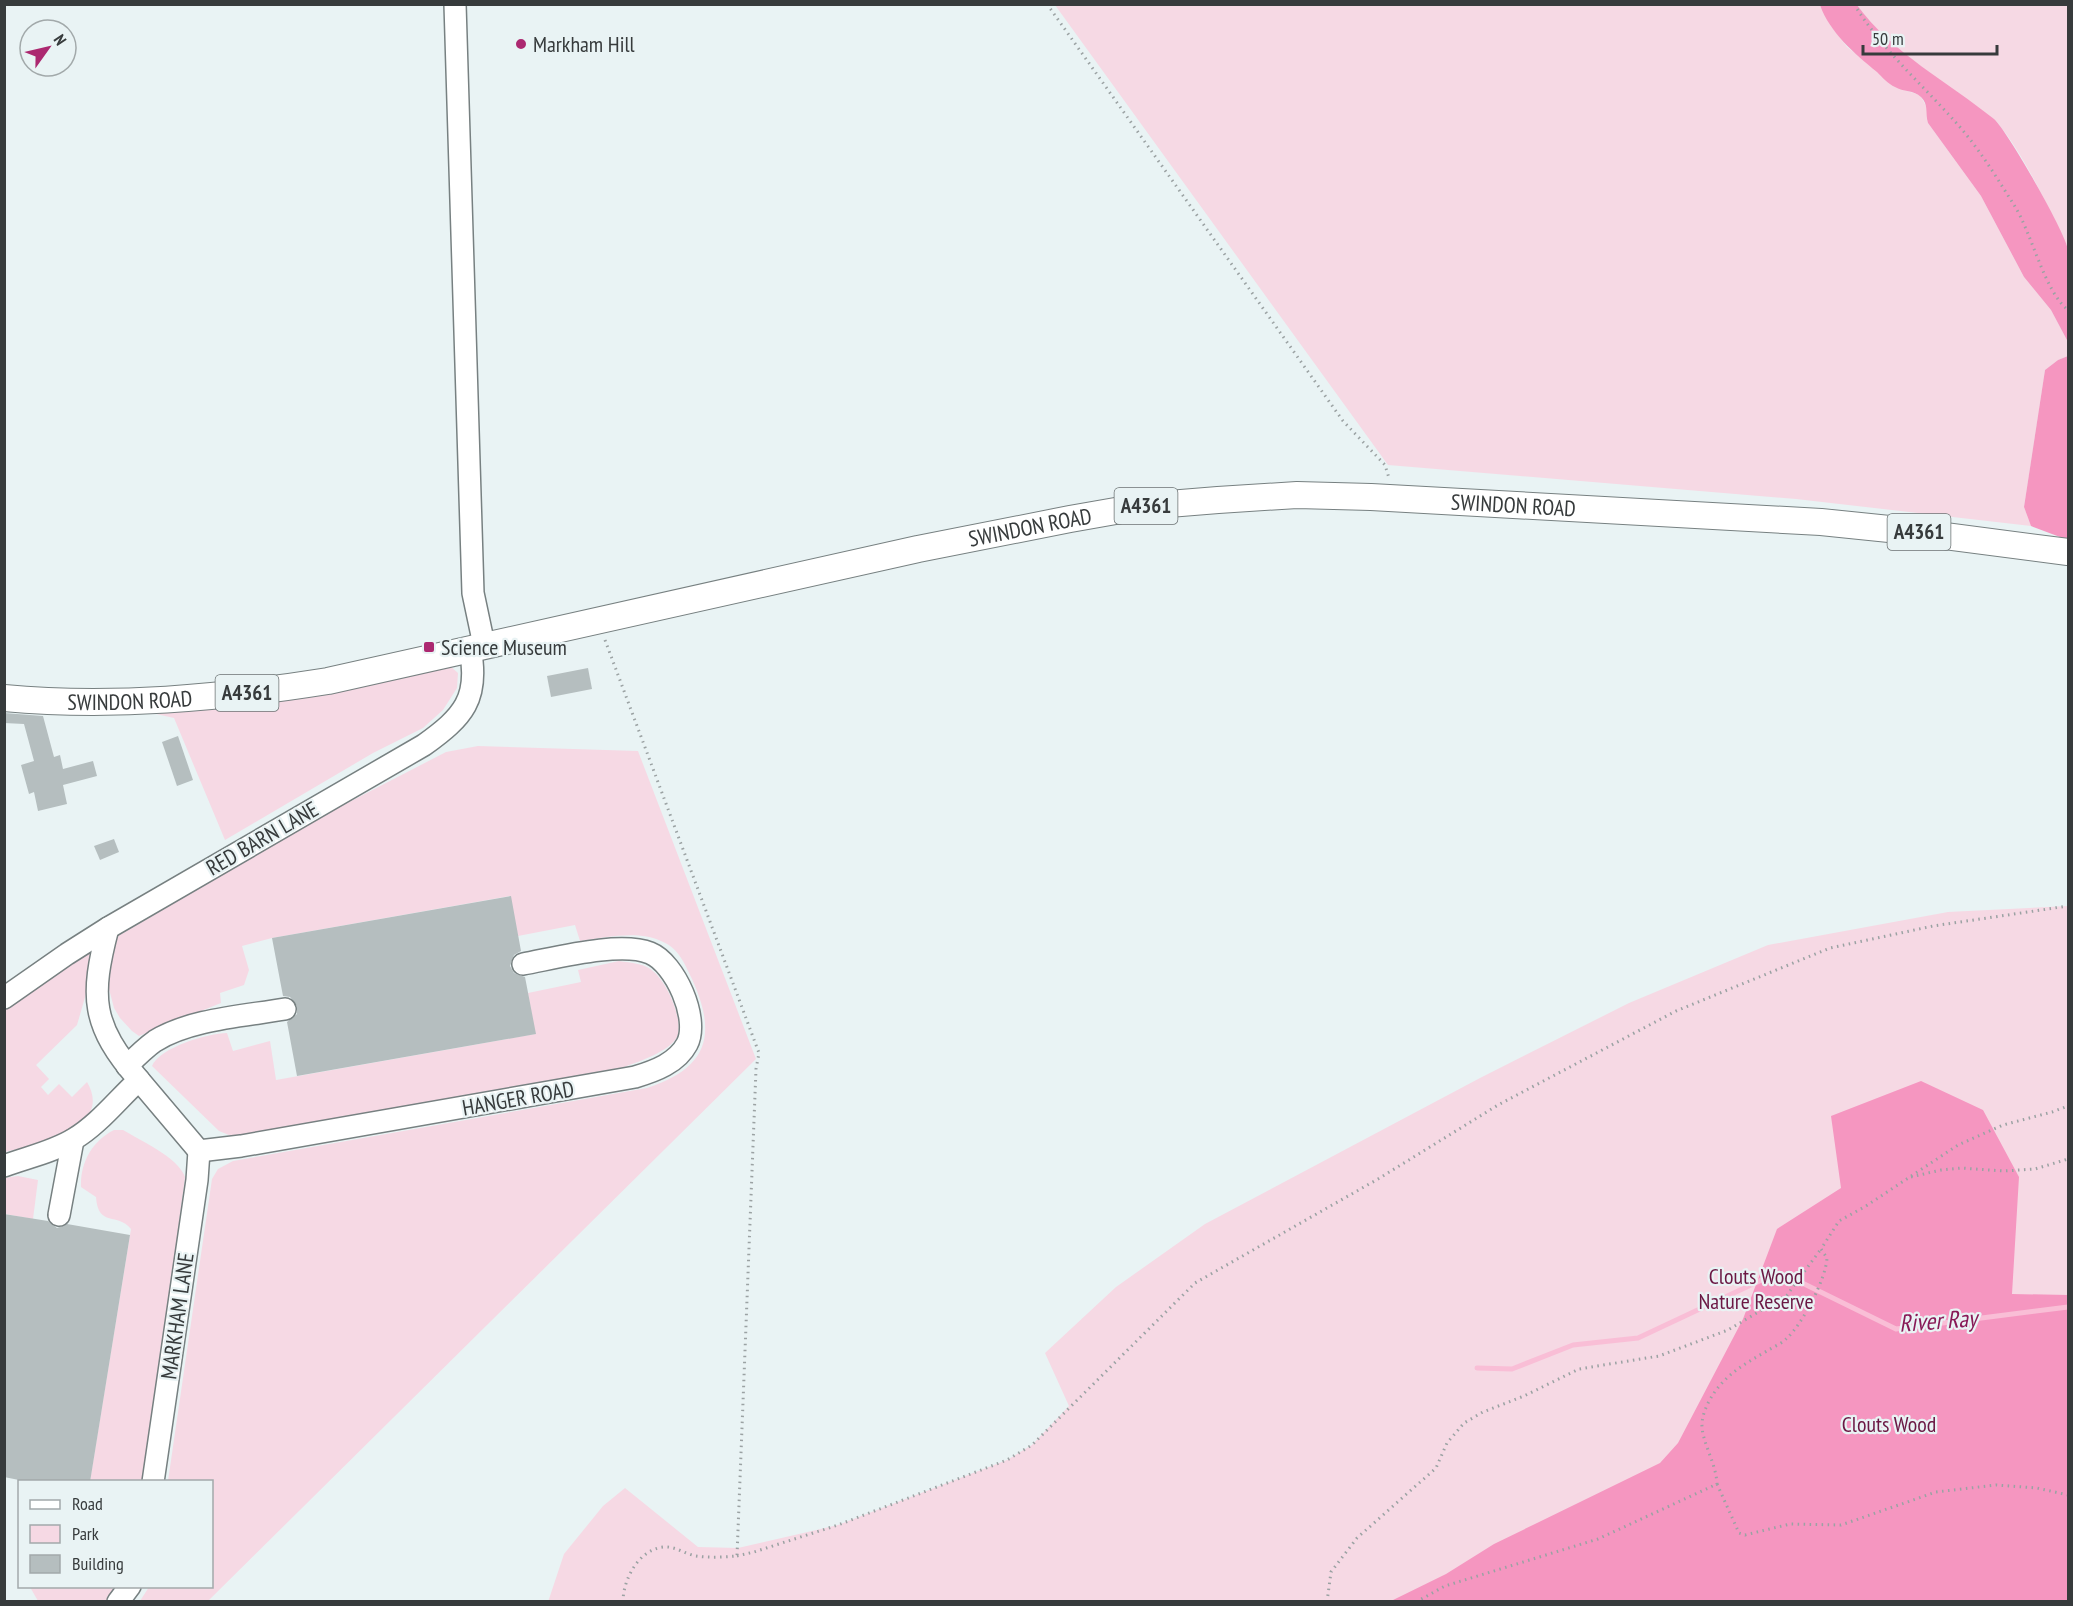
<svg xmlns="http://www.w3.org/2000/svg" width="2073" height="1606" viewBox="0 0 2073 1606" font-family="'PT Sans Narrow',sans-serif">
	<style>
		.green { fill: #f6d9e4 }
		.forest { fill: #f596c0 }
		.lines { fill: none; stroke-linecap: round; stroke-linejoin: round }
		.stream { stroke: #f9bed6; stroke-width: 5 }
		.building { fill: #b5bebf }
		.minor-casing { stroke: #778081; stroke-width: 24 }
		.major-casing { stroke: #778081; stroke-width: 28 }
		.path { stroke: #9ba2a3; stroke-width: 3; stroke-dasharray: 1.5 4.5; stroke-linecap: butt }
		.minor { stroke: #fff; stroke-width: 21 }
		.major { stroke: #fff; stroke-width: 26 }
		.poi-dot { fill: #ac2870; stroke: #e9f3f4; stroke-width: 2 }
		.labels { text-anchor: middle; stroke-width: 4.5; stroke-linejoin: round; paint-order: stroke }
		.shield { fill: #e9f3f4; stroke: #6c7273; stroke-width: 1.5 }
		.shield-label { font-size: 21px; font-weight: bold; fill: #373b3c }
		.poi-label { font-size: 22px; fill: #373b3c; stroke: #e9f3f4; text-anchor: start }
		.street-label { font-size: 22px; fill: #373b3c; stroke: #e9f3f4 }
		.park-label { font-size: 22px; fill: #6b1844; stroke: #e9f3f4 }
		.water-label { font-size: 24px; font-style: italic; fill: #881a57; stroke: #e9f3f4 }
	</style>
	<rect width="100%" height="100%" fill="#e9f3f4"/>
	<g class="green">
		<polygon points="1055,5 1820,5 1831,26 1847,47 1901,89 1920,95 1927,108 1928,123 1981,196 2024,277 2051,310 2068,342 2068,356 2058,360 2045,370 2024,507 2031,526 1796,499 1388,465"/>
		<path d="M1857,5h211v243c-21,-42 -41,-89 -71,-126 -46,-37 -105,-68 -140,-117z"/>
		<polygon points="449,665 458,673 457,688 443,710 423,728 373,753 225,840 174,718 143,711"/>
		<path d="M478,746l160,5 118,308 -548,542h-68l9,-14 63,-1v-104l-44,-1 44,-302 6,-10 15,-8 414,-73c60,-20 71,-52 45,-109 -8,-16 -13,-31 -31,-38 -24,-11 -56,-3 -81,0l-5,-16 -57,11 -8,-40 -238,42 -30,8 7,24 -5,15 -24,8 1,10 -82,33 -7,-5 -12,-13 -6,-10 -5,-19 -1,-33 10,-20 210,-123 118,-61z"/>
		<polygon points="2068,906 2068,1601 548,1602 564,1554 603,1506 625,1488 698,1547 738,1548 838,1525 1007,1460 1032,1445 1069,1406 1045,1353 1116,1287 1205,1224 1480,1078 1629,1003 1768,945 1948,912"/>
		<path d="M93,947l-3,33 -13,45 -41,40 13,14 -8,8 7,8 11,-11 13,13 15,-15c28,48 -53,63 -82,70v-148z"/>
		<path d="M619,961c12,2 26,2 35,11 13,11 30,48 23,65 -7,14 -39,25 -53,30l-381,68h-14l-10,-4 -67,-65c7,-18 56,-33 75,-33l6,18 37,-10 6,39 259,-46 -7,-41 53,-11 -3,-12z"/>
		<path d="M114,1130h9c18,11 55,27 62,47l-40,304h-55l41,-252c-13,-17 -33,-1 -35,-32l-15,-10c-1,-24 11,-46 33,-57z"/>
		<polygon points="18,1176 38,1180 33,1219 5,1214 4,1178"/>
		<polygon points="30,1587 118,1587 106,1602 38,1601"/>
	</g>
	<g class="forest">
		<path d="M1820,5h37c35,48 91,77 137,114 13,11 73,116 74,131 4,28 1,63 0,92l-17,-32 -27,-33 -43,-81 -53,-73c-3,-10 1,-18 -7,-26 -7,-7 -18,-5 -26,-10 -7,-3 -13,-10 -18,-15 -23,-19 -47,-39 -57,-67z"/>
		<polygon points="2068,356 2068,540 2031,526 2024,507 2045,370 2058,360"/>
		<polygon points="1921,1081 1983,1110 2019,1177 2012,1294 2068,1295 2068,1601 1391,1601 1446,1574 1494,1544 1660,1463 1678,1443 1743,1319 1777,1229 1841,1188 1831,1116"/>
	</g>
	<g class="lines">
		<polyline class="stream" points="1477,1368 1512,1369 1573,1345 1638,1338 1770,1276 1788,1276 1896,1329 2068,1307"/>
	</g>
	<g class="building">
		<polygon points="588,668 592,689 551,697 547,676"/>
		<polygon points="4,713 43,716 54,757 60,755 63,769 93,761 97,776 63,785 67,804 38,811 34,792 29,794 21,765 34,761 24,724 4,723"/>
		<polygon points="178,736 193,780 177,786 162,742"/>
		<polygon points="114,839 119,852 100,860 94,846"/>
		<polygon points="511,896 521,951 514,955 510,966 514,973 525,977 536,1034 297,1076 287,1022 297,1014 297,1006 290,997 283,996 272,938"/>
		<polygon points="4,1214 48,1221 57,1228 67,1224 130,1235 90,1482 29,1482 4,1477"/>
	</g>
	<g class="lines">
		<defs>
			<g id="minor">
				<polyline points="455,4 473,593 484,645"/>
				<path d="M4,998l63,-44 41,-26 316,-183c39,-28 56,-46 46,-97"/>
				<path d="M127,1066c9,-9 18,-18 28,-25 35,-22 90,-25 130,-32"/>
				<polyline points="139,1080 199,1151"/>
				<path d="M199,1151l42,-5 394,-69c20,-6 42,-14 52,-33 13,-25 -12,-81 -37,-91 -30,-12 -94,5 -127,11"/>
				<path d="M4,1166c24,-9 49,-14 70,-27 25,-15 44,-40 65,-59 -48,-55 -49,-83 -31,-152"/>
				<polyline points="59,1215 73,1140"/>
				<polyline points="153,1482 197,1180 199,1151"/>
				<polyline points="118,1602 130,1586"/>
			</g>
			<g id="major">
				<path id="s1" d="M4,698c108,10 217,0 324,-17l590,-132 152,-30 74,-13 74,-6 79,-5 74,2 450,25 78,8 169,22"/>
			</g>
		</defs>
		<use href="#minor" class="minor-casing"/>
		<use href="#major" class="major-casing"/>
		<g class="path">
			<polyline points="1047,4 1343,421 1385,465 1389,478"/>
			<path d="M1854,4c28,46 70,82 105,122 21,24 38,52 55,79 18,28 30,86 54,105"/>
			<path d="M605,640l154,413 -3,16 -19,487c-13,1 -28,2 -41,0 -11,-2 -21,-10 -32,-9 -25,2 -41,32 -41,55"/>
			<polyline points="1911,1177 1941,1170 1961,1168 2004,1171 2035,1169 2068,1159"/>
			<polyline points="1717,1484 1739,1533 1745,1535 1790,1524 1841,1525 1936,1492 1996,1485 2037,1488 2068,1495"/>
			<polyline points="737,1556 754,1552 838,1525 1007,1460 1032,1445 1195,1283 1378,1179 1498,1105 1676,1011 1830,948 1933,926 2068,906"/>
			<polyline points="1327,1602 1331,1572 1357,1538 1436,1468 1447,1443 1464,1423 1483,1412 1524,1396 1579,1369 1659,1356 1728,1330 1787,1295 1821,1249"/>
			<path d="M1416,1602l29,-16 153,-47 119,-55c-1,-22 -16,-43 -15,-61 1,-11 6,-21 12,-30 14,-20 32,-30 53,-42 6,-4 14,-7 19,-12 16,-14 40,-60 41,-81l-6,-9 18,-28 27,-15 92,-61 45,-20 49,-13 16,-6"/>
		</g>
		<use href="#minor" class="minor"/>
		<use href="#major" class="major"/>
	</g>
	<g class="poi-dot">
		<circle cx="521" cy="44" r="6"/>
		<rect x="423" y="641" width="12" height="12" rx="3"/>
	</g>
	<g class="labels">
		<g class="shield">
			<rect x="1114.5" y="488" width="63" height="36" rx="4.5"/>
			<rect x="1887.5" y="514" width="63" height="36" rx="4.5"/>
			<rect x="215.5" y="675" width="63" height="36" rx="4.5"/>
		</g>
		<g class="shield-label">
			<text x="1146" y="513">A4361</text>
			<text x="1919" y="539">A4361</text>
			<text x="247" y="700">A4361</text>
		</g>
		<g class="poi-label">
			<text x="533" y="52">Markham Hill</text>
			<text x="441" y="655">Science Museum</text>
		</g>
		<g class="street-label">
			<text dy="8" stroke="none"><textPath href="#s1" startOffset="1530">SWINDON ROAD</textPath></text>
			<text dy="8" stroke="none"><textPath href="#s1" startOffset="1044">SWINDON ROAD</textPath></text>
			<text dy="8" stroke="none"><textPath href="#s1" startOffset="126">SWINDON ROAD</textPath></text>
			<text transform="translate(262 838) rotate(-30)" y="8">RED BARN LANE</text>
			<text transform="translate(518 1098) rotate(-10)" y="8">HANGER ROAD</text>
			<text transform="translate(177 1316) rotate(-82)" y="8">MARKHAM LANE</text>
		</g>
		<g class="park-label">
			<text x="1756" y="1284">Clouts Wood<tspan x="1756" dy="25">Nature Reserve</tspan></text>
			<text x="1889" y="1432">Clouts Wood</text>
		</g>
		<g class="water-label">
			<text transform="translate(1938 1321) rotate(-4)" y="8">River Ray</text>
		</g>
	</g>
	<rect width="2073" height="1606" fill="none" stroke="#373b3c" stroke-width="12"/>
	<rect x="18" y="1480" width="195" height="108" fill="#e9f3f4" stroke="#a2a9aa" stroke-width="1.5"/>
	<rect x="30" y="1500" width="30" height="9" fill="#ffffff" stroke="#a2a9aa" stroke-width="1.5"/>
	<text x="72" y="1510" font-size="18" fill="#373b3c">Road</text>
	<rect x="30" y="1525" width="30" height="18" fill="#f6d9e4" stroke="#a2a9aa" stroke-width="1.5"/>
	<text x="72" y="1540" font-size="18" fill="#373b3c">Park</text>
	<rect x="30" y="1555" width="30" height="18" fill="#b5bebf" stroke="#a2a9aa" stroke-width="1.5"/>
	<text x="72" y="1570" font-size="18" fill="#373b3c">Building</text>
	<g transform="translate(48 48) rotate(56)"><circle r="28" fill="#e9f3f4" stroke="#a2a9aa" stroke-width="1.5"/>
	<path d="M0-4.5L10 22L0 15L-10 22Z" fill="#ac2870"/>
	<text y="-9" font-size="16" font-weight="bold" text-anchor="middle" fill="#373b3c">N</text>
	</g>
	<path d="M1863 45v9h134v-9" fill="none" stroke="#373b3c" stroke-width="3"/>
	<text x="1872" y="45" font-size="18" fill="#373b3c" stroke="#e9f3f4" stroke-width="4.5" paint-order="stroke">50 m</text>
</svg>
